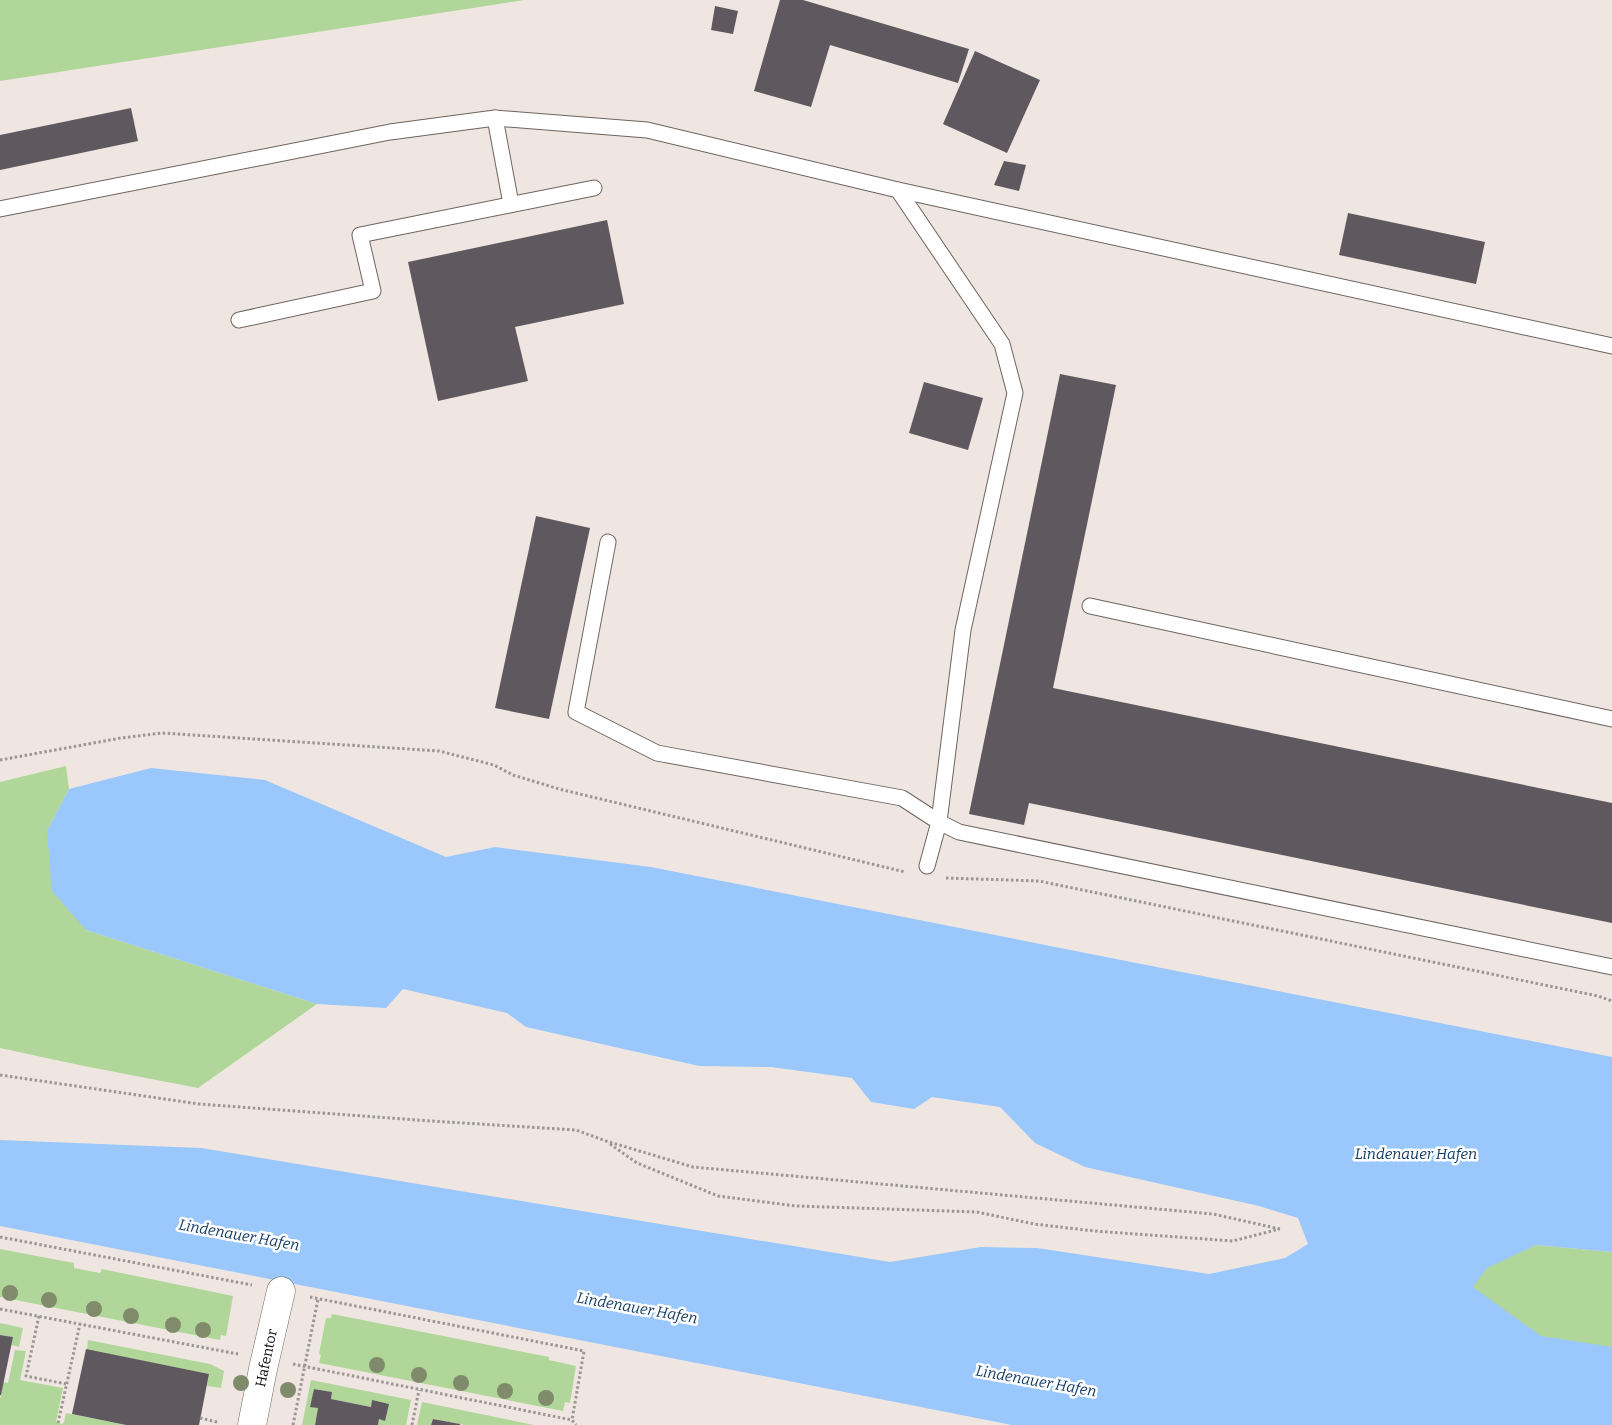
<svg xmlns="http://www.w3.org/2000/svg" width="1612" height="1425" viewBox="0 0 1612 1425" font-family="Bitter,serif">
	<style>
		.green { fill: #b0d699 }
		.water { fill: #9ac8fc }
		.building { fill: #5f595f }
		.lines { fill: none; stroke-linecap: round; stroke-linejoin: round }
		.lane-casing { stroke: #6c645f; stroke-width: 17 }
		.street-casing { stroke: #6c645f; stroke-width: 29 }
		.path { stroke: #9c9591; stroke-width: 3; stroke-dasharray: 2.5 2.5; stroke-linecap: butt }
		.lane { stroke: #fff; stroke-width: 15 }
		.street { stroke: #fff; stroke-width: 28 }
		.tree { fill: #808b6c }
		.labels { text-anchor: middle; stroke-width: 5; stroke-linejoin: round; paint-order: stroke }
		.street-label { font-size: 14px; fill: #0e0b0a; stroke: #fff }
		.water-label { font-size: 15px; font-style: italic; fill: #123b64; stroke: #fff }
	</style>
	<rect width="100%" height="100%" fill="#f0e6e1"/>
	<g class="green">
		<polygon points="0,0 524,0 0,81"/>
		<polygon points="66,766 69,789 47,831 86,930 317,1004 198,1088 79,1065 0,1048 0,782"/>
		<polygon points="1536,1245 1612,1252 1612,1425 1381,1302"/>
		<polygon points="0,1249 74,1263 74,1268 100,1273 102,1269 233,1296 226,1336 221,1335 220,1340 0,1297"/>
		<polygon points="332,1314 549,1357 549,1360 576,1366 570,1403 565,1402 563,1411 319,1363 321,1355 319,1354 326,1318 331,1318"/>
		<polygon points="0,1323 23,1328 19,1347 11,1345 13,1337 0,1335"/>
		<polygon points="88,1340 210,1364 224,1371 221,1388 207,1386 209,1374 87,1350"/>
		<polygon points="15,1350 26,1351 20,1380 63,1388 56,1422 62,1424 64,1422 66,1413 126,1425 0,1425 0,1399 3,1382 8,1383"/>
		<polygon points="311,1380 411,1400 406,1425 378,1425 379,1419 385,1420 388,1404 372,1401 371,1407 331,1399 332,1392 314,1389 311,1406 318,1408 315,1425 302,1425"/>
		<polygon points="422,1402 534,1425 465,1425 433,1419 431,1425 417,1425"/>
	</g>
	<polygon class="water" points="151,768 265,780 446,857 495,847 651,867 1612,1057 1612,1252 1536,1245 1487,1268 1473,1287 1541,1336 1612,1347 1612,1425 1012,1425 0,1226 0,1140 201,1148 890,1262 981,1247 1037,1248 1209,1274 1285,1258 1308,1244 1298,1218 1259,1206 1085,1167 1035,1143 1000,1107 932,1097 914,1109 871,1102 852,1078 771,1067 699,1066 526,1027 507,1013 403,989 386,1008 317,1004 86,930 52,891 47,831 69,789"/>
	<g class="building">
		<polygon points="780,0 803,0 969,49 958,83 830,45 811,107 754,91"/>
		<polygon points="715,6 738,11 733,34 711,30"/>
		<polygon points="975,51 1040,80 1007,153 943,124"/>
		<polygon points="131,108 138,141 0,170 0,135"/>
		<polygon points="1004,161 1026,165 1019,191 994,185"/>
		<polygon points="1348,213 1485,242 1476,284 1339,255"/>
		<polygon points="607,220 624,304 515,327 528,381 438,401 408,262"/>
		<polygon points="1060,374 1116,385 1053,688 1612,803 1612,923 1029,803 1024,825 969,814"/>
		<polygon points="924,382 983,398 968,450 909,433"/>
		<polygon points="536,516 590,528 549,719 495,708"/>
		<polygon points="0,1335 13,1337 1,1395 0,1395"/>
		<polygon points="86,1349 209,1374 199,1425 126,1425 72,1414"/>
		<polygon points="314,1389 332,1392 331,1399 371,1407 372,1400 389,1404 385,1421 379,1419 378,1425 315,1425 318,1408 310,1407"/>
		<polygon points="433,1419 460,1424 460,1425 431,1425"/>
	</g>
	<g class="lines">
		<defs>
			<g id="lane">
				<polyline points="495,118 511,204"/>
				<polyline points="898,190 1002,344 1015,393 963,630 939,822 927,866"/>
				<polyline points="0,209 390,132 495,118 647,130 898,190 1612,346"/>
				<polyline points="239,320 373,291 360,235 594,188"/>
				<polyline points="608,542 576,712 657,753 902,798 939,822 959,832 1612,967"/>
				<polyline points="1090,606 1612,719"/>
			</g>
			<polyline id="street" points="252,1425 263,1369 281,1291"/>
		</defs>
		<use href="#lane" class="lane-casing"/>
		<use href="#street" class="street-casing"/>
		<g class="path">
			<polyline points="0,760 121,738 162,733 439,751 494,765 513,775 559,789 905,872"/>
			<polyline points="946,878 1039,881 1598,996 1612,1001"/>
			<polyline points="0,1075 199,1104 431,1121 576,1130 606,1141 693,1167 1213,1214 1280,1229"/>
			<polyline points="610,1144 637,1163 718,1196 796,1206 977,1212 1034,1224 1094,1231 1233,1241 1279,1229"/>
			<polyline points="0,1237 252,1285"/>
			<polyline points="310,1297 584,1351 572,1420"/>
			<polyline points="0,1309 238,1354"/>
			<polyline points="39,1316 26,1376 66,1384"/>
			<polyline points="293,1364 572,1420 576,1425"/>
			<polyline points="200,1418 217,1422"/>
			<polyline points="58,1423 80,1324"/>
			<polyline points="293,1425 318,1299"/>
			<polyline points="412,1425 419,1390"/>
		</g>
		<use href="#lane" class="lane"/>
		<use href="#street" class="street"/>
	</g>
	<g class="tree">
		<circle cx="10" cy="1293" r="8"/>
		<circle cx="49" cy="1300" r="8"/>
		<circle cx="94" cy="1309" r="8"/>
		<circle cx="131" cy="1316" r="8"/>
		<circle cx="173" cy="1325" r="8"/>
		<circle cx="203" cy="1330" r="8"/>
		<circle cx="377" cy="1365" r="8"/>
		<circle cx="419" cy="1375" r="8"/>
		<circle cx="241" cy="1383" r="8"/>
		<circle cx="461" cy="1383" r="8"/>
		<circle cx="288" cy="1390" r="8"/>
		<circle cx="505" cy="1391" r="8"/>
		<circle cx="546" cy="1398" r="8"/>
	</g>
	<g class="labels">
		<g class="street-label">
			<text transform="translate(266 1358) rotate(-78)" y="5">Hafentor</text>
		</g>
		<g class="water-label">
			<text x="1416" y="1159">Lindenauer Hafen</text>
			<text transform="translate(239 1235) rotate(10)" y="5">Lindenauer Hafen</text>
			<text transform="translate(637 1308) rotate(10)" y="5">Lindenauer Hafen</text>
			<text transform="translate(1036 1381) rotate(10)" y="5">Lindenauer Hafen</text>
		</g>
	</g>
</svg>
